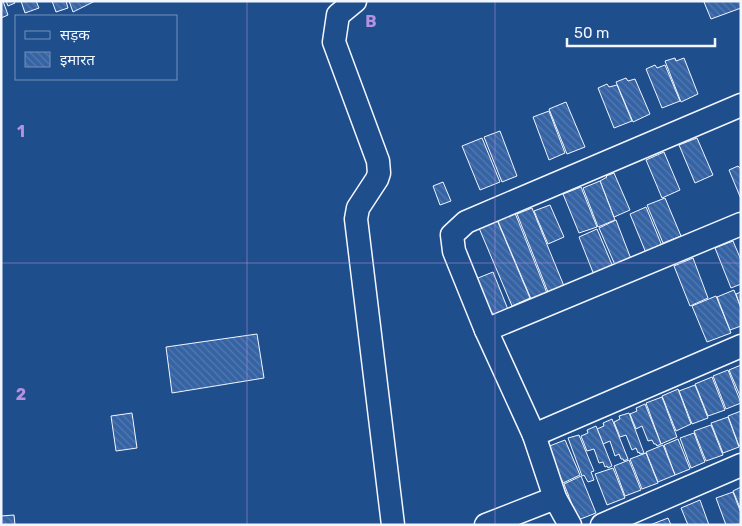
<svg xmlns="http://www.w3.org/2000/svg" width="742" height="526" viewBox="0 0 742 526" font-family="Rubik,'Noto Sans Devanagari',sans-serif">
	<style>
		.building { fill: url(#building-back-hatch); stroke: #f2f6ff }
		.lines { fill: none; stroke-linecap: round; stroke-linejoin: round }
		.minor-casing { stroke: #f2f6ff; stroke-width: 25 }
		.minor { stroke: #1f4e8c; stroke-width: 22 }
		.grid { fill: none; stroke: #b691df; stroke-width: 1; stroke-opacity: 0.55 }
		.grid-label { font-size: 16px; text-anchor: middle; font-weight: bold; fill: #b691df; stroke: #1f4e8c; stroke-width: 4; stroke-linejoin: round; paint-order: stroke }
	</style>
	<defs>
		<pattern id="building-back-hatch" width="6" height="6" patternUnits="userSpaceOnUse" patternTransform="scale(1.25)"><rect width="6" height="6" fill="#3563a3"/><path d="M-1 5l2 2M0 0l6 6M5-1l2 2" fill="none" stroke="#537ab1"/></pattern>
	</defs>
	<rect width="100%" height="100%" fill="#1f4e8c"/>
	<g class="building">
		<polygon points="1,1 3,1 8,15 1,18"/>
		<polygon points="6,1 14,1 15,3 8,6"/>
		<polygon points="21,1 36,1 39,8 25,13"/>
		<polygon points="52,1 66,1 68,8 56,12"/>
		<polygon points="69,1 95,1 73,12"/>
		<polygon points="706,1 741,1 741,8 711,19 704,2"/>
		<polygon points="675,58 676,61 684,58 698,94 681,102 665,61"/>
		<polygon points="655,65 657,68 665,65 680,101 662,108 646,69"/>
		<polygon points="626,78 628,81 635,79 650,114 633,122 616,82"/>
		<polygon points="607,84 609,87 617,85 632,121 614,128 598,88"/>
		<polygon points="566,102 585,147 567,154 549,109"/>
		<polygon points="549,111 565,153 549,160 533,117"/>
		<polygon points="500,131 517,176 502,182 484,137"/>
		<polygon points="482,138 500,182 480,190 462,146"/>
		<polygon points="697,138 713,175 695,183 679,145"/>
		<polygon points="664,152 680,190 662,198 646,160"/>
		<polygon points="738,166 741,169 741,199 729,170"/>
		<polygon points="614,173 630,210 614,217 600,181 607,177 606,176"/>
		<polygon points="600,181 615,220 598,227 583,188"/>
		<polygon points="443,182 451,201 440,205 433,186"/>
		<polygon points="581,187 597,227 579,233 563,194"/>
		<polygon points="665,198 681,236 663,243 647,205"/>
		<polygon points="550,205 564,237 548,244 534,211"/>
		<polygon points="646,207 662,246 646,253 630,214"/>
		<polygon points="532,208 564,286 548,292 517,214"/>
		<polygon points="515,213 547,293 531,299 497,219"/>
		<polygon points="497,220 530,298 512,306 479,228"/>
		<polygon points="616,220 631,259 615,265 599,228"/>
		<polygon points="597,229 613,267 594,275 579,237"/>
		<polygon points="733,241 741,260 741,284 731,288 715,248"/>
		<polygon points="693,258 708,298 690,306 674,266"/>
		<polygon points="493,272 509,312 490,320 473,280"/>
		<polygon points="734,290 741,308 741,326 730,330 717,297"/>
		<polygon points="741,292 741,308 736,294"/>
		<polygon points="716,296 731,333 707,342 692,306"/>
		<polygon points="257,334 264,378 172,393 166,347"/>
		<polygon points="741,365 741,398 729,370"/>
		<polygon points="728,370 741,403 726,409 713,376"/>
		<polygon points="712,377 725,410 708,416 695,384"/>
		<polygon points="695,385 708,418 692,424 679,391"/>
		<polygon points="678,389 691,424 676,431 662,396"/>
		<polygon points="662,397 677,437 661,444 646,403"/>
		<polygon points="645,404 661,444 657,446 656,444 654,444 652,440 648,441 642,426 636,429 630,414 637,411 636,408"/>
		<polygon points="741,411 741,445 739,446 728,416"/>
		<polygon points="132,413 137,448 116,451 111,416"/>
		<polygon points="629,413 644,453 640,454 639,452 638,453 636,448 632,450 626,435 620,437 614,422 620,419 619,416"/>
		<polygon points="728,417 739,447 723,453 711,423"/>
		<polygon points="612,419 628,459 624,461 623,459 621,459 619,454 615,456 610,441 603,444 597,429 604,426 603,423"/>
		<polygon points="711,425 723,455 706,461 694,431"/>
		<polygon points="596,426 612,466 608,468 607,466 605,467 603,462 599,463 594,449 587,451 581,436 588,433 587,430"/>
		<polygon points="694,433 705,462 691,468 680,438"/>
		<polygon points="579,435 594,471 591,472 594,480 588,482 584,475 582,476 568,438"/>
		<polygon points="678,439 690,469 675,475 664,445"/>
		<polygon points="565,440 580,475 563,483 547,447"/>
		<polygon points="663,445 675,475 658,482 646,452"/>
		<polygon points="646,453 658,483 642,489 630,459"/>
		<polygon points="629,460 641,490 625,496 614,466"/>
		<polygon points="613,468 625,498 607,505 595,474"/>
		<polygon points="581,476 596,513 578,520 564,484"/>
		<polygon points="741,487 741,510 733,491"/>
		<polygon points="733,492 741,513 741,524 726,525 716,498"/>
		<polygon points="700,500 709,525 688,525 681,508"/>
		<polygon points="14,515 15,525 1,525 1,516"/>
		<polygon points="668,518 671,525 650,525"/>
	</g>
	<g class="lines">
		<defs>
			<g id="minor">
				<polyline points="355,1 338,15 334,42 378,161 379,173 377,179 358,208 356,219 393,525"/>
				<polyline points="741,224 486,330 534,435 741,346"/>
				<polyline points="486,330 454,251 452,235 466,222 741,105"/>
				<polyline points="534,435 555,498 570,525"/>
				<polyline points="486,525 555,498"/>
				<polyline points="602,525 741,465"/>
			</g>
		</defs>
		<use href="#minor" class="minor-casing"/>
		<use href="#minor" class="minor"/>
	</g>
	<path class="grid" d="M247,1v524M495,1v524M1,263h740"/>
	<g class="grid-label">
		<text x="371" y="27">B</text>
		<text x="21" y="137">1</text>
		<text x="21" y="400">2</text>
	</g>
	<rect width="742" height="526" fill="none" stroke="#f2f6ff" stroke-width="5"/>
	<rect x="15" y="15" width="162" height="65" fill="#1f4e8c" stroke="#7391ba"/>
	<rect x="25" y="31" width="25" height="8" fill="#1f4e8c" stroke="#7391ba"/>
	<text x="60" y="40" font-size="15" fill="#f2f6ff">सड़क</text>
	<rect x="25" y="52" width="25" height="15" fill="url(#building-back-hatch)" stroke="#7391ba"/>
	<text x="60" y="65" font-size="15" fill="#f2f6ff">इमारत</text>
	<path d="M567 38v8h148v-8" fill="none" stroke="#f2f6ff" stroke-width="2.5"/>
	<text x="574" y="38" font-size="15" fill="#f2f6ff" stroke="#1f4e8c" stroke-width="4" paint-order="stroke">50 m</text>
</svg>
